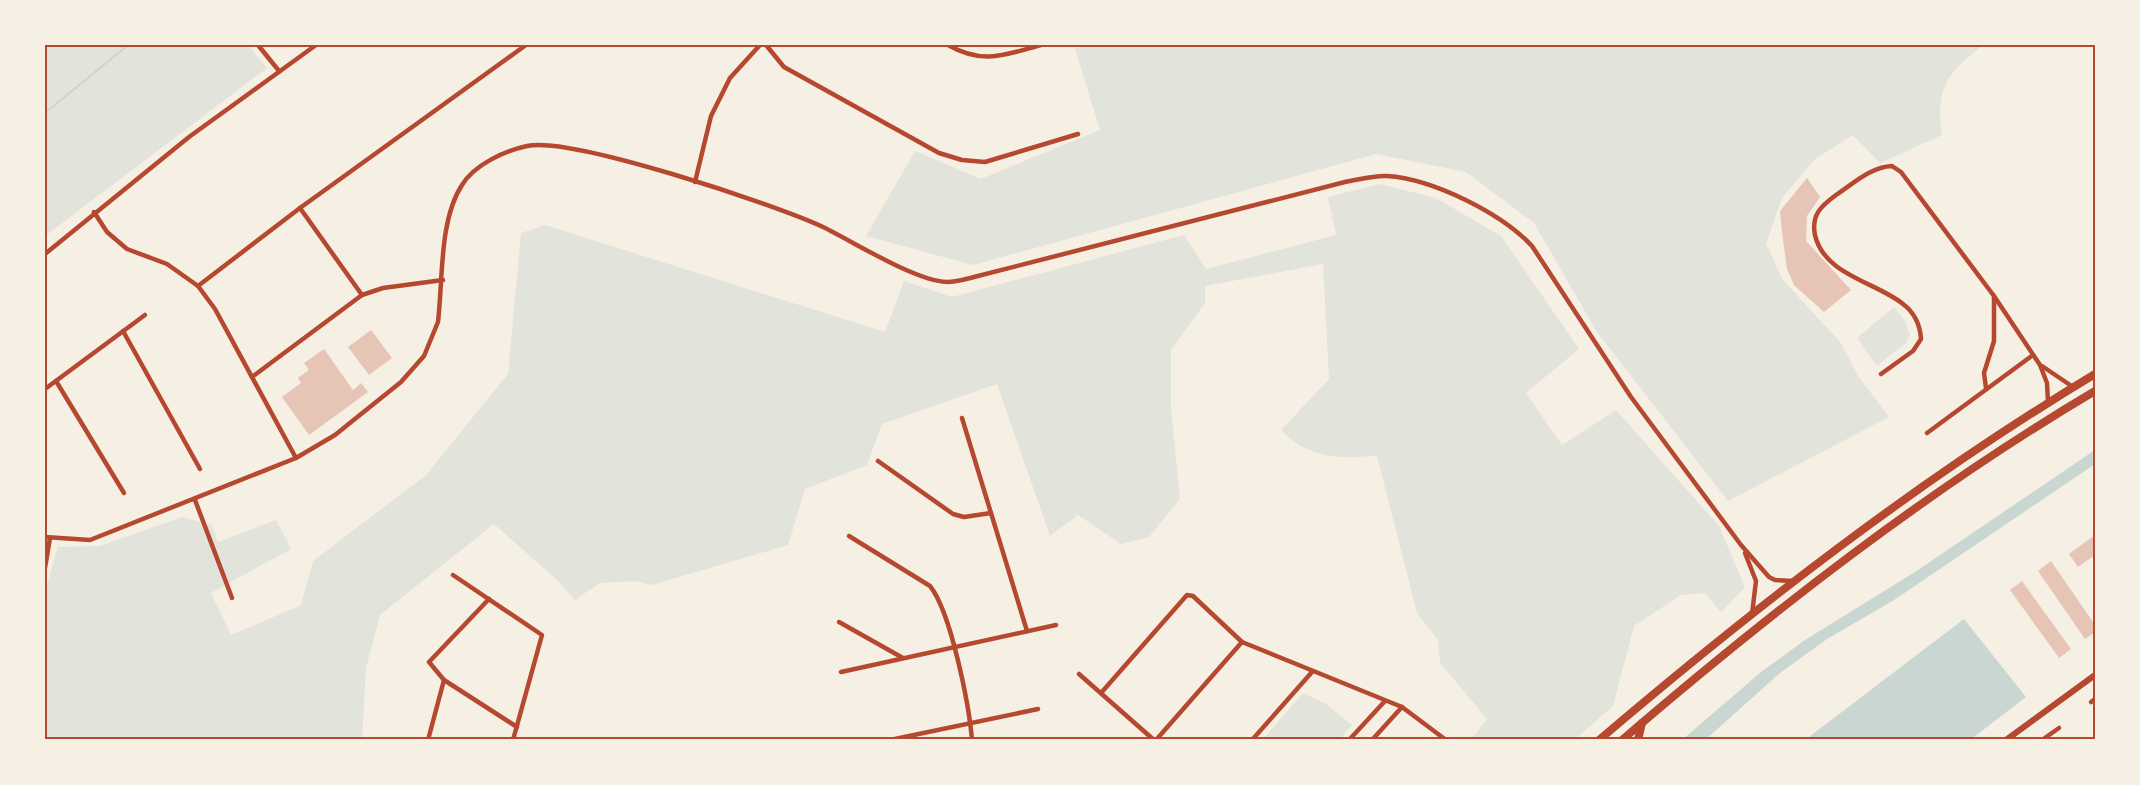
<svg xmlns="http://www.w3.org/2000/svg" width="2140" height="785" viewBox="0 0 2140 785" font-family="Literata,serif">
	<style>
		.green { fill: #e2e4dc }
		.water { fill: #c9d6d2 }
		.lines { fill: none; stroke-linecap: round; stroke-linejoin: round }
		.stream { stroke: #c9d6d2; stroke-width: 2 }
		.building { fill: #e6c5b7 }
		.minor { stroke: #b5482f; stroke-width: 4.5 }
		.secondary { stroke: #b5482f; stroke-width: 6 }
		.trunk { stroke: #b5482f; stroke-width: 8 }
		.neatline { fill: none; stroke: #b5482f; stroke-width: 2 }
	</style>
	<rect width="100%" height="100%" fill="#f6efe4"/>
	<g class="green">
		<polygon points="45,45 248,45 267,68 45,236"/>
		<path d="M1086,45h897c-36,28 -48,43 -41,90l-62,28 -27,-28 -38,24 -33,39 -16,46 17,36 58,63 17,33 31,41 -161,84 -131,-169 -63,-109 -68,-51 -90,-18 -403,111 -107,-29 49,-85 66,28 119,-49 -25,-81z"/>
		<path d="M1380,184l56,14 65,38 78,113 -53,44 36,52 54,-35 103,116 26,61 -24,25 -16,-19 -24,2 -47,31 -21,80 -39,34h-103l16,-21 -47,-56 -2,-23 -21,-27 -40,-157c-40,2 -66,4 -96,-26l48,-51 -6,-115 -118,22v17l-34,47v58l9,91 -31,38 -28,7 -43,-29 -28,21 -53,-152 -115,40 -15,41 -62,24 -17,56 -136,40 -17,-4 -35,2 -25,17 -19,-21 -62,-55 -114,91 -14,53 -4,72h-317v-148l13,-45 42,-1 82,-29 30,8 6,17 58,-22 15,29 -80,44 20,42 70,-30 12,-44 113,-86 82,-101 13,-141 24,-8 340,107 19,-51 48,16 232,-62 22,34 130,-34 -8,-38z"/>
		<polygon points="1894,307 1905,321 1910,335 1906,343 1877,366 1857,338"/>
		<polygon points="1303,693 1326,704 1352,725 1339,740 1263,739"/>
	</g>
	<g class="water">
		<polygon points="2095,450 2095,464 1894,600 1827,639 1780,673 1705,740 1682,740 1761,672 1805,640 1915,572"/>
		<polygon points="1964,619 2026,697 1970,740 1805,740"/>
	</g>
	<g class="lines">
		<polyline class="stream" points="45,113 128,45"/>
	</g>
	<g class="building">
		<polygon points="1807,178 1820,197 1807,216 1806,241 1851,290 1824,312 1794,285 1787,269 1782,232 1780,211"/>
		<polygon points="371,330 392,358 369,375 348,347"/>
		<polygon points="324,349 353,390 361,383 368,392 309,435 282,397 301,383 298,378 309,370 304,363"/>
		<polygon points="2095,535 2095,555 2078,567 2069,554"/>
		<polygon points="2051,561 2095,625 2095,632 2085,639 2038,571"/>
		<polygon points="2022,581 2071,649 2059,658 2010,590"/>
	</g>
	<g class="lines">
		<g class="minor">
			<polyline points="258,45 279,71"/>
			<polyline points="766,45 784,67 939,153 962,160 985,162 1078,134"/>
			<path d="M948,45c35,20 57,10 93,0"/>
			<polyline points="695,182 711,116 730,78 760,45"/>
			<polyline points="300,208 362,295"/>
			<polyline points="94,212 107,232 127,249 167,264 198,286 215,309 296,458"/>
			<polyline points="45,254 189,137 316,45"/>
			<polyline points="198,286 300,208 526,45"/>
			<polyline points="123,331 200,469"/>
			<polyline points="2042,366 2073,387"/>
			<path d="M1881,374l32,-23 8,-12c-1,-15 -6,-26 -18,-35 -27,-22 -79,-29 -88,-69 -4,-20 6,-29 21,-40 18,-12 35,-28 56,-29l9,6 93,124 46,69 7,18 1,19"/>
			<polyline points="252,377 362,295 383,288 443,280"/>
			<polyline points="56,381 124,493"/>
			<polyline points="1986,388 1984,373 1994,341 1994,296"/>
			<polyline points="45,389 145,315"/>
			<polyline points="962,418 1027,631"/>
			<polyline points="1927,433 2033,355"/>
			<polyline points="878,461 953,514 964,517 991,513"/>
			<polyline points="195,500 232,598"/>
			<path d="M849,536l81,50c21,26 39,119 42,154"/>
			<path d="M45,537l45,3 206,-82 39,-23 66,-53 23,-26 14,-34c5,-42 1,-102 24,-137 12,-20 42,-34 65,-39 44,-10 249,59 296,81 31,15 92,54 124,55 9,0 19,-3 27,-5l371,-95c13,-2 29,-7 42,-6 46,3 114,37 145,70l99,151 110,148 28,32 6,3 19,1"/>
			<polyline points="1745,553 1756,581 1752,614"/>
			<polyline points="45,568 50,538"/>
			<polyline points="453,575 542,635 513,740"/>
			<polyline points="489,599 429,662 444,680 517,727"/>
			<polyline points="839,622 903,658"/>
			<polyline points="841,672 1056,625"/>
			<polyline points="1079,674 1154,740"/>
			<polyline points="1101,693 1187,595 1193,596 1242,642 1402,707 1446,740"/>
			<polyline points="2091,702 2095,699"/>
			<polyline points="428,740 444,680"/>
			<polyline points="890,740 1038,709"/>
			<polyline points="1156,740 1242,642"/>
			<polyline points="1252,740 1312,672"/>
			<polyline points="1349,740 1385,701"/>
			<polyline points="1372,740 1402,707"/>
			<polyline points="2042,740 2059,728"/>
		</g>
		<polyline class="secondary" points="2006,740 2095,675"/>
		<g class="trunk">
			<path d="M1599,740c156,-133 320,-260 496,-366"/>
			<path d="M1622,740c148,-127 304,-249 473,-349"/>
			<polyline points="1638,740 1642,723"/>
		</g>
	</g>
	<rect width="2140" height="785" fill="none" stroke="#f6efe4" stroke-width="93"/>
	<rect x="46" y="46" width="2048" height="692" class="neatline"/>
</svg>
